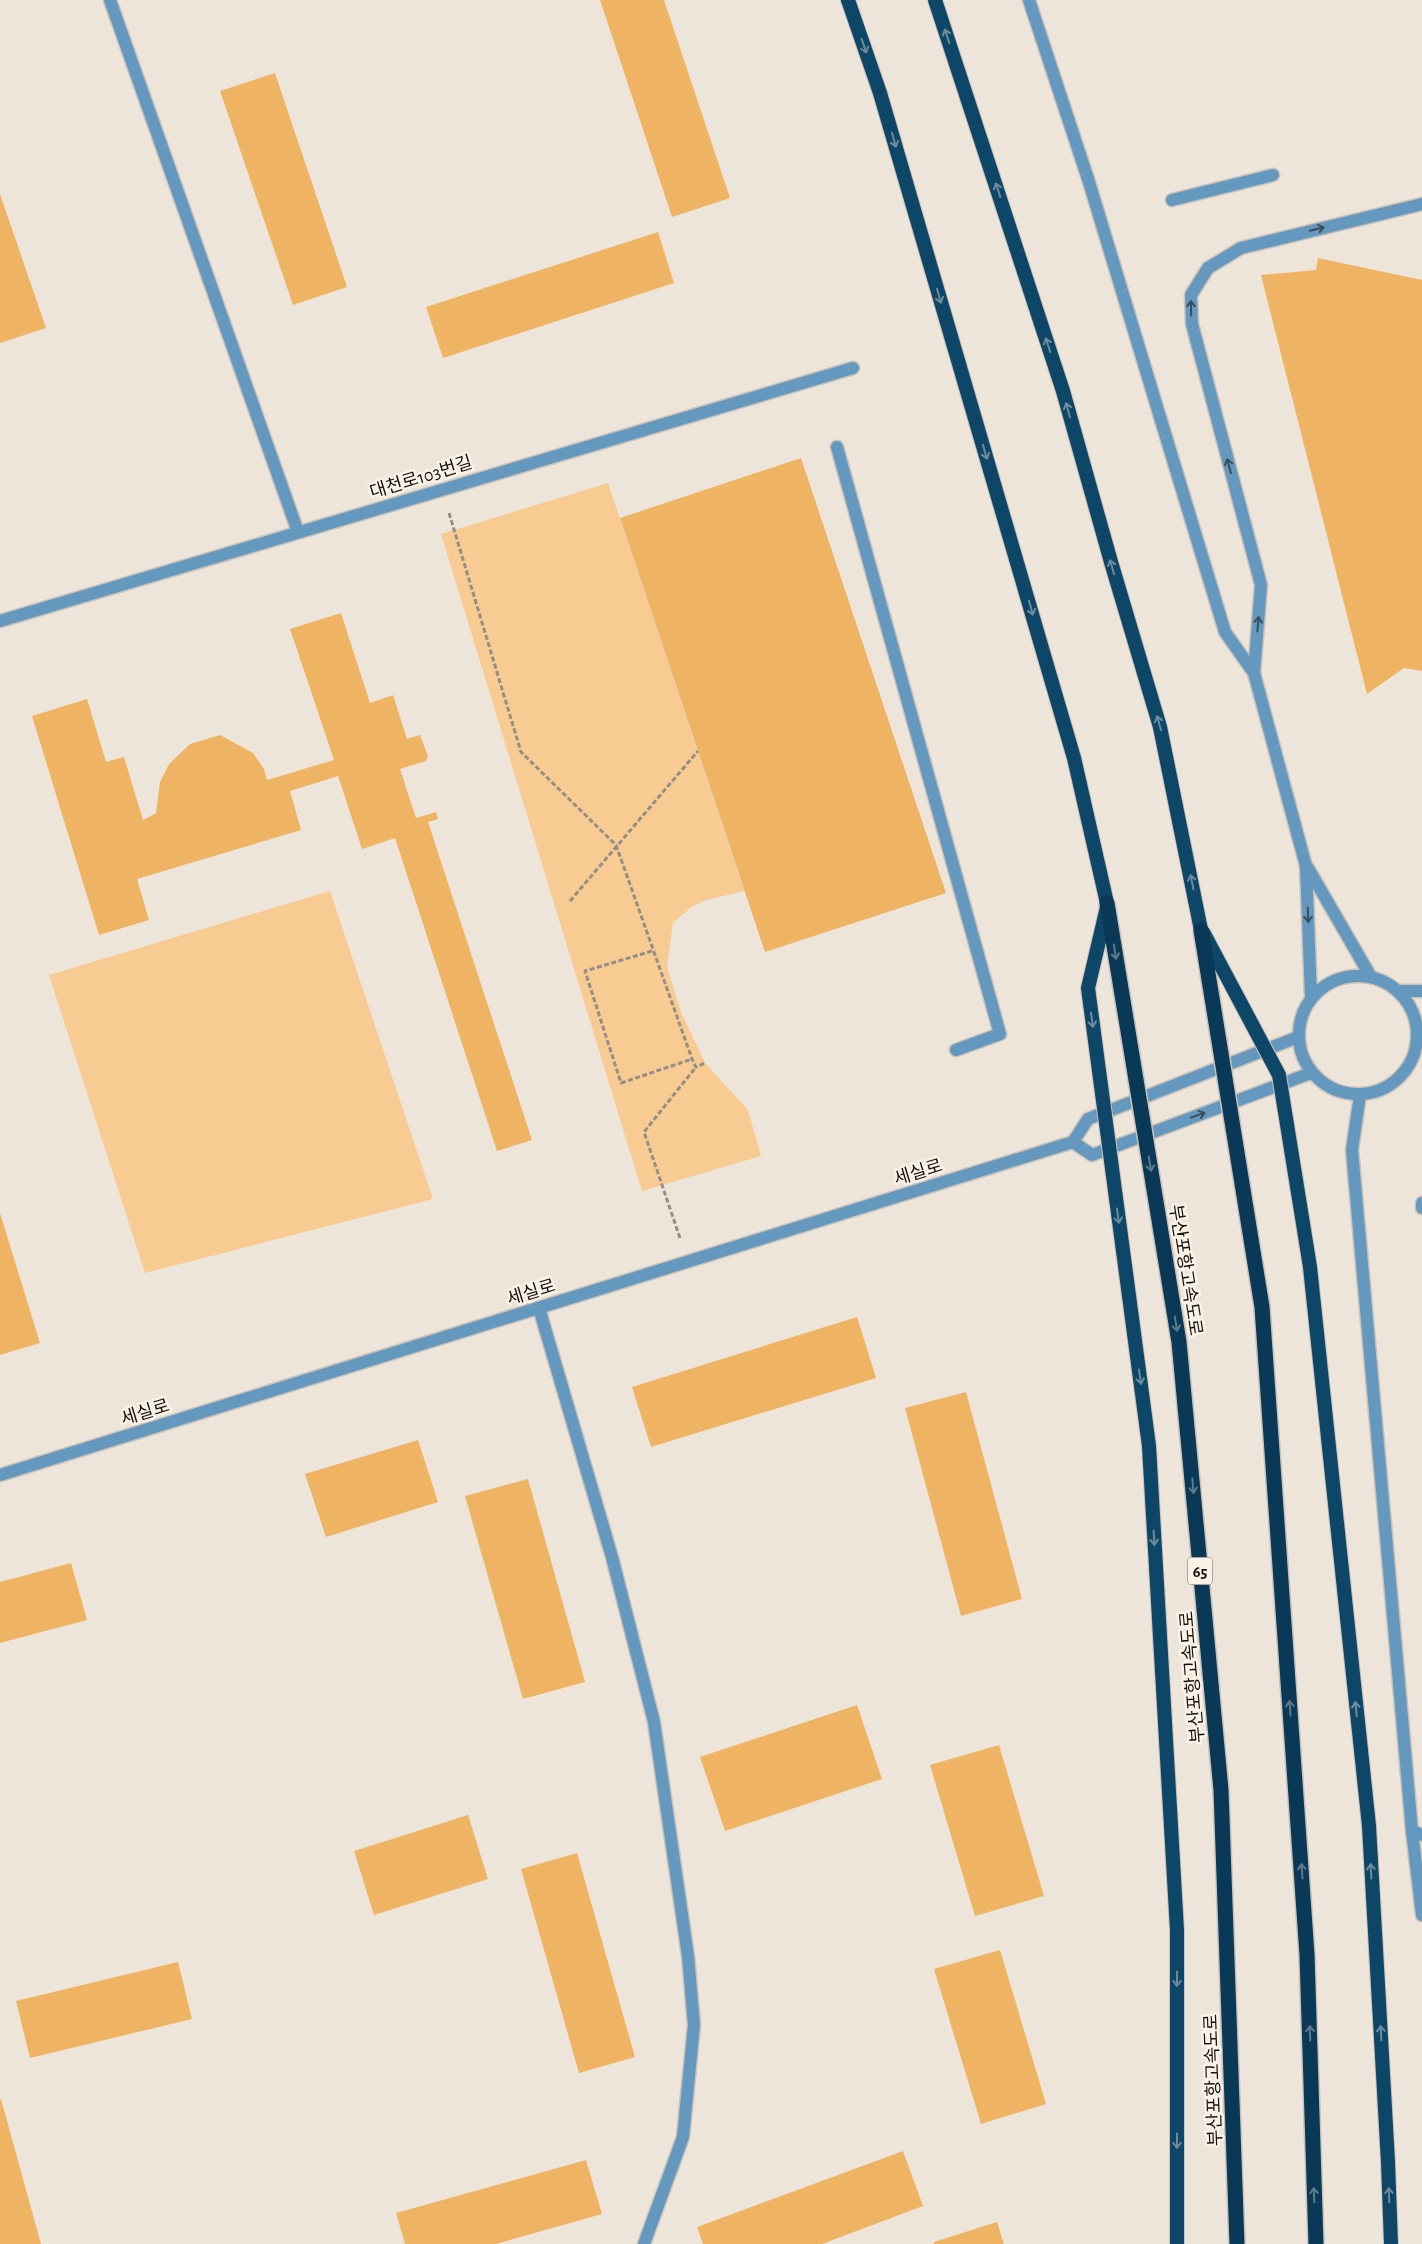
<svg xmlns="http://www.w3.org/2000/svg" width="1422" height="2244" viewBox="0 0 1422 2244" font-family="'Alegreya Sans','Noto Sans KR',sans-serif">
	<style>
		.green { fill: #f7cb91 }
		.building { fill: #eeb464 }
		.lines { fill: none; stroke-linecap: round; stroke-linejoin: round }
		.service-casing { stroke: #cbc3b9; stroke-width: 15 }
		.minor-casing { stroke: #cbc3b9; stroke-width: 15 }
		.tertiary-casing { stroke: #cbc3b9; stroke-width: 15 }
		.trunk-casing { stroke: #cbc3b9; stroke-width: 16 }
		.path { stroke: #948e86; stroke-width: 3; stroke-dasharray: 5 2.5; stroke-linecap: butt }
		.service { stroke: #6498bf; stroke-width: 12 }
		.minor { stroke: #6498bf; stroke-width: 12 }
		.tertiary { stroke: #6498bf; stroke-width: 12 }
		.trunk { stroke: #0e4668; stroke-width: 14 }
		.trunk-bridge-casing { stroke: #cbc3b9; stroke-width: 16; stroke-linecap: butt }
		.motorway-bridge-casing { stroke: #cbc3b9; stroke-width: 18; stroke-linecap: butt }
		.trunk-bridge { stroke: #0e4668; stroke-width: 14 }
		.motorway-bridge { stroke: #0a3957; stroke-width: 15 }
		.oneway { stroke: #6d8b9b }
		.oneway2 { stroke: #384e5e }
		.oneway3 { stroke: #5e7a89 }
		.labels { text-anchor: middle; stroke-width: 5; stroke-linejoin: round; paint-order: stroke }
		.shield { fill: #fbf2e7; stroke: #59554f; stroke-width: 1 }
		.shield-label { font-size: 16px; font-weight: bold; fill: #14120e }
		.street-label { font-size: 18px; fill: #14120e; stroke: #fbf2e7 }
	</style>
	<rect width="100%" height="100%" fill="#eee5da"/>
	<g class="green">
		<polygon points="608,483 744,891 706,900 691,907 673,923 667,967 681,1012 705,1063 748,1110 761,1156 642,1191 441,534"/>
		<polygon points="330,891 433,1199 145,1273 49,975"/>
	</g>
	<g class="building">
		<polygon points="600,0 664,0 730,198 672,217"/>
		<polygon points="275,73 347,287 293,305 220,91"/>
		<polygon points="0,194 46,328 0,343"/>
		<polygon points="658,232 674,283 443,358 426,307"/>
		<polygon points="1318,258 1422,280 1422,671 1404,668 1367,694 1261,275 1316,270"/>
		<polygon points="801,458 946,893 765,952 620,518"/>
		<polygon points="341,613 370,703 393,695 407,739 420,735 428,756 426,761 400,769 416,818 436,812 438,819 428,822 532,1140 497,1151 395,838 362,849 338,776 290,791 301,830 137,879 149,920 99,935 32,716 87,699 106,762 124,757 143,820 156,813 160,782 169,764 190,744 220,735 253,753 264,769 267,780 334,760 290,629"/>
		<polygon points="0,1213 40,1343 0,1355"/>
		<polygon points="857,1317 876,1378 651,1447 632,1387"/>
		<polygon points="966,1392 1022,1599 961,1616 905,1408"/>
		<polygon points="418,1440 438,1502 326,1537 305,1474"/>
		<polygon points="528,1479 585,1682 523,1699 465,1496"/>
		<polygon points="71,1563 87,1620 0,1643 0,1582"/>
		<polygon points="857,1705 882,1779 725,1831 700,1757"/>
		<polygon points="999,1745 1044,1896 975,1916 930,1765"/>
		<polygon points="468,1815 488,1879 374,1915 354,1851"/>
		<polygon points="577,1853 635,2057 579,2073 521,1869"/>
		<polygon points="1000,1950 1046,2104 981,2124 934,1969"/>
		<polygon points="178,1962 192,2019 30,2058 16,2001"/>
		<polygon points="0,2099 1,2099 41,2244 0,2244"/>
		<polygon points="903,2151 923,2206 822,2244 703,2244 697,2227"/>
		<polygon points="586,2160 602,2214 496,2244 405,2244 396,2213"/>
		<polygon points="997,2222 1004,2244 934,2244 934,2242"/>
	</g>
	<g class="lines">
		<defs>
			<g id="service">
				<polyline points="110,0 298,532"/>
				<polyline points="1172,200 1273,175"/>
				<polyline points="837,447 1000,1034 956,1050"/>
				<polyline points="1254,673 1261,585 1192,324 1191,295 1208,268 1241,248 1422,204"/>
				<polyline points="1422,1203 1422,1208"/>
				<polyline points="539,1308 612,1557 654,1722 688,1956 694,2025 683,2137 644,2244"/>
				<polyline points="1412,1831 1422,1835"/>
			</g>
			<g id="minor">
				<polyline points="1029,0 1089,182 1225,632 1254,673 1306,866"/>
				<polyline points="1360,1095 1352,1150 1412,1831 1422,1915"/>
			</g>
			<g id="tertiary">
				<polyline points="0,621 853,368"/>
				<polyline points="1306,866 1311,997"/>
				<polyline points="1308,868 1371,977"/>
				<circle cx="1358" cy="1035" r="59"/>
				<polyline points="1398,991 1422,991"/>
				<polyline points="1073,1142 1092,1155 1311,1073"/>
				<polyline points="0,1475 1073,1142 1088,1119 1298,1037"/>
			</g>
			<g id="trunk">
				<polyline points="848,0 880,93 1074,758 1107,903"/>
				<polyline points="935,0 1063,391 1111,562 1160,727 1201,930"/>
				<polyline points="1177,1930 1177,2244"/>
			</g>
		</defs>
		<use href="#service" class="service-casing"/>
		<use href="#minor" class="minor-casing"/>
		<use href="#tertiary" class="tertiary-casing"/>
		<use href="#trunk" class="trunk-casing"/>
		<g class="path">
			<polyline points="449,513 521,752 616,845 692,1059 696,1067 705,1063"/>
			<polyline points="570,901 698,751"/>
			<polyline points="652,951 585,971 621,1083 692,1059"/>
			<polyline points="680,1238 644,1132 696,1067"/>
		</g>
		<use href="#service" class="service"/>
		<use href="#minor" class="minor"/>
		<use href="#tertiary" class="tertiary"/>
		<use href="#trunk" class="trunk"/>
		<defs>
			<g id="trunk-bridge">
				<polyline points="1107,907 1088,988 1149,1446 1177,1930"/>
				<polyline points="1203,932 1279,1075 1310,1267 1369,1826 1388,2162 1391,2244"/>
			</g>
			<g id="motorway-bridge">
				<polyline points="1107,903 1179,1342 1221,1790 1237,2244"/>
				<polyline points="1201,930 1262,1307 1307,1955 1316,2244"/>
			</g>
		</defs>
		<use href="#trunk-bridge" class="trunk-bridge-casing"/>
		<use href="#motorway-bridge" class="motorway-bridge-casing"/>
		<use href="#trunk-bridge" class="trunk-bridge"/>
		<use href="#motorway-bridge" class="motorway-bridge"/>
	</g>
	<defs><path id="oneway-shaft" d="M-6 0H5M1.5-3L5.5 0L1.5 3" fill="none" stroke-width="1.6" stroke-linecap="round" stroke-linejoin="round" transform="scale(1.25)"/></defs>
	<g class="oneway">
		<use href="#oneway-shaft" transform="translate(947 36) rotate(-108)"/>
		<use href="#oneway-shaft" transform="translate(864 46) rotate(71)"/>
		<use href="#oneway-shaft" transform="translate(894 140) rotate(74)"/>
		<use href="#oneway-shaft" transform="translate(998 190) rotate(-108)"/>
		<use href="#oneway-shaft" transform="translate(939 296) rotate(74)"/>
		<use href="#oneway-shaft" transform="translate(1048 345) rotate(-108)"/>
		<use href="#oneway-shaft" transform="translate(1068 410) rotate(-106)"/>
		<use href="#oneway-shaft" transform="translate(985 452) rotate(74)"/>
		<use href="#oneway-shaft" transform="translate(1112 567) rotate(-106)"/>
		<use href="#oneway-shaft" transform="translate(1031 608) rotate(74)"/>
		<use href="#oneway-shaft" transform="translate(1159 723) rotate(-106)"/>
		<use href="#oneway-shaft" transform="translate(1192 882) rotate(-101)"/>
		<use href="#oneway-shaft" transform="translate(1092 1020) rotate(82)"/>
		<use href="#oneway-shaft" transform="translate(1118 1216) rotate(82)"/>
		<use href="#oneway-shaft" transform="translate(1140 1377) rotate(82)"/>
		<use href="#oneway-shaft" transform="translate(1154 1538) rotate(87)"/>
		<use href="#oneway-shaft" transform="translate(1356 1709) rotate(-96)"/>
		<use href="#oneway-shaft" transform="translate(1371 1871) rotate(-93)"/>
		<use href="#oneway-shaft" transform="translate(1177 1979) rotate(90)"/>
		<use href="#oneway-shaft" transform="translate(1381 2033) rotate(-93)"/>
		<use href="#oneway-shaft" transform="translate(1177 2141) rotate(90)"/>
		<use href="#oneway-shaft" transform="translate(1389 2195) rotate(-92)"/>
	</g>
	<g class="oneway2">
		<use href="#oneway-shaft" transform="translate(1317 229) rotate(-14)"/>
		<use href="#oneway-shaft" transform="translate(1191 308) rotate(-91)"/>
		<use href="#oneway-shaft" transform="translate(1229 466) rotate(-105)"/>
		<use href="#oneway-shaft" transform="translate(1258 624) rotate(-85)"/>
		<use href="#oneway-shaft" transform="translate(1308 915) rotate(88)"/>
		<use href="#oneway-shaft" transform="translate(1198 1115) rotate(-20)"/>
	</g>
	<g class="oneway3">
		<use href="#oneway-shaft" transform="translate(1115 952) rotate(81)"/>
		<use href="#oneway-shaft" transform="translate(1150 1164) rotate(81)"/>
		<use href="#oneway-shaft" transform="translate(1176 1324) rotate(81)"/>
		<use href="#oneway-shaft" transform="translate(1193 1486) rotate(85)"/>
		<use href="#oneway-shaft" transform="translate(1290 1708) rotate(-94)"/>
		<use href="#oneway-shaft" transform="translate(1302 1871) rotate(-94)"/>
		<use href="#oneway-shaft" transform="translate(1310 2033) rotate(-92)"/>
		<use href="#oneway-shaft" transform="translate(1314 2195) rotate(-92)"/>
	</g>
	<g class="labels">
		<rect class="shield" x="1187.5" y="1557.5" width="25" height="27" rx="4"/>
		<g class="shield-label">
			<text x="1200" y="1577">65</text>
		</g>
		<g class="street-label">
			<text transform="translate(421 477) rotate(-17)" y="6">대천로103번길</text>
			<text transform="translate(918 1172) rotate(-17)" y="6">세실로</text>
			<text transform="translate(1186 1270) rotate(81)" y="6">부산포항고속도로</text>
			<text transform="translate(531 1292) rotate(-17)" y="6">세실로</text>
			<text transform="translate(145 1412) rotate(-17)" y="6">세실로</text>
			<text transform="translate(1192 1677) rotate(-95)" y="6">부산포항고속도로</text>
			<text transform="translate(1213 2080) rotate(-92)" y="6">부산포항고속도로</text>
		</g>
	</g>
</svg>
